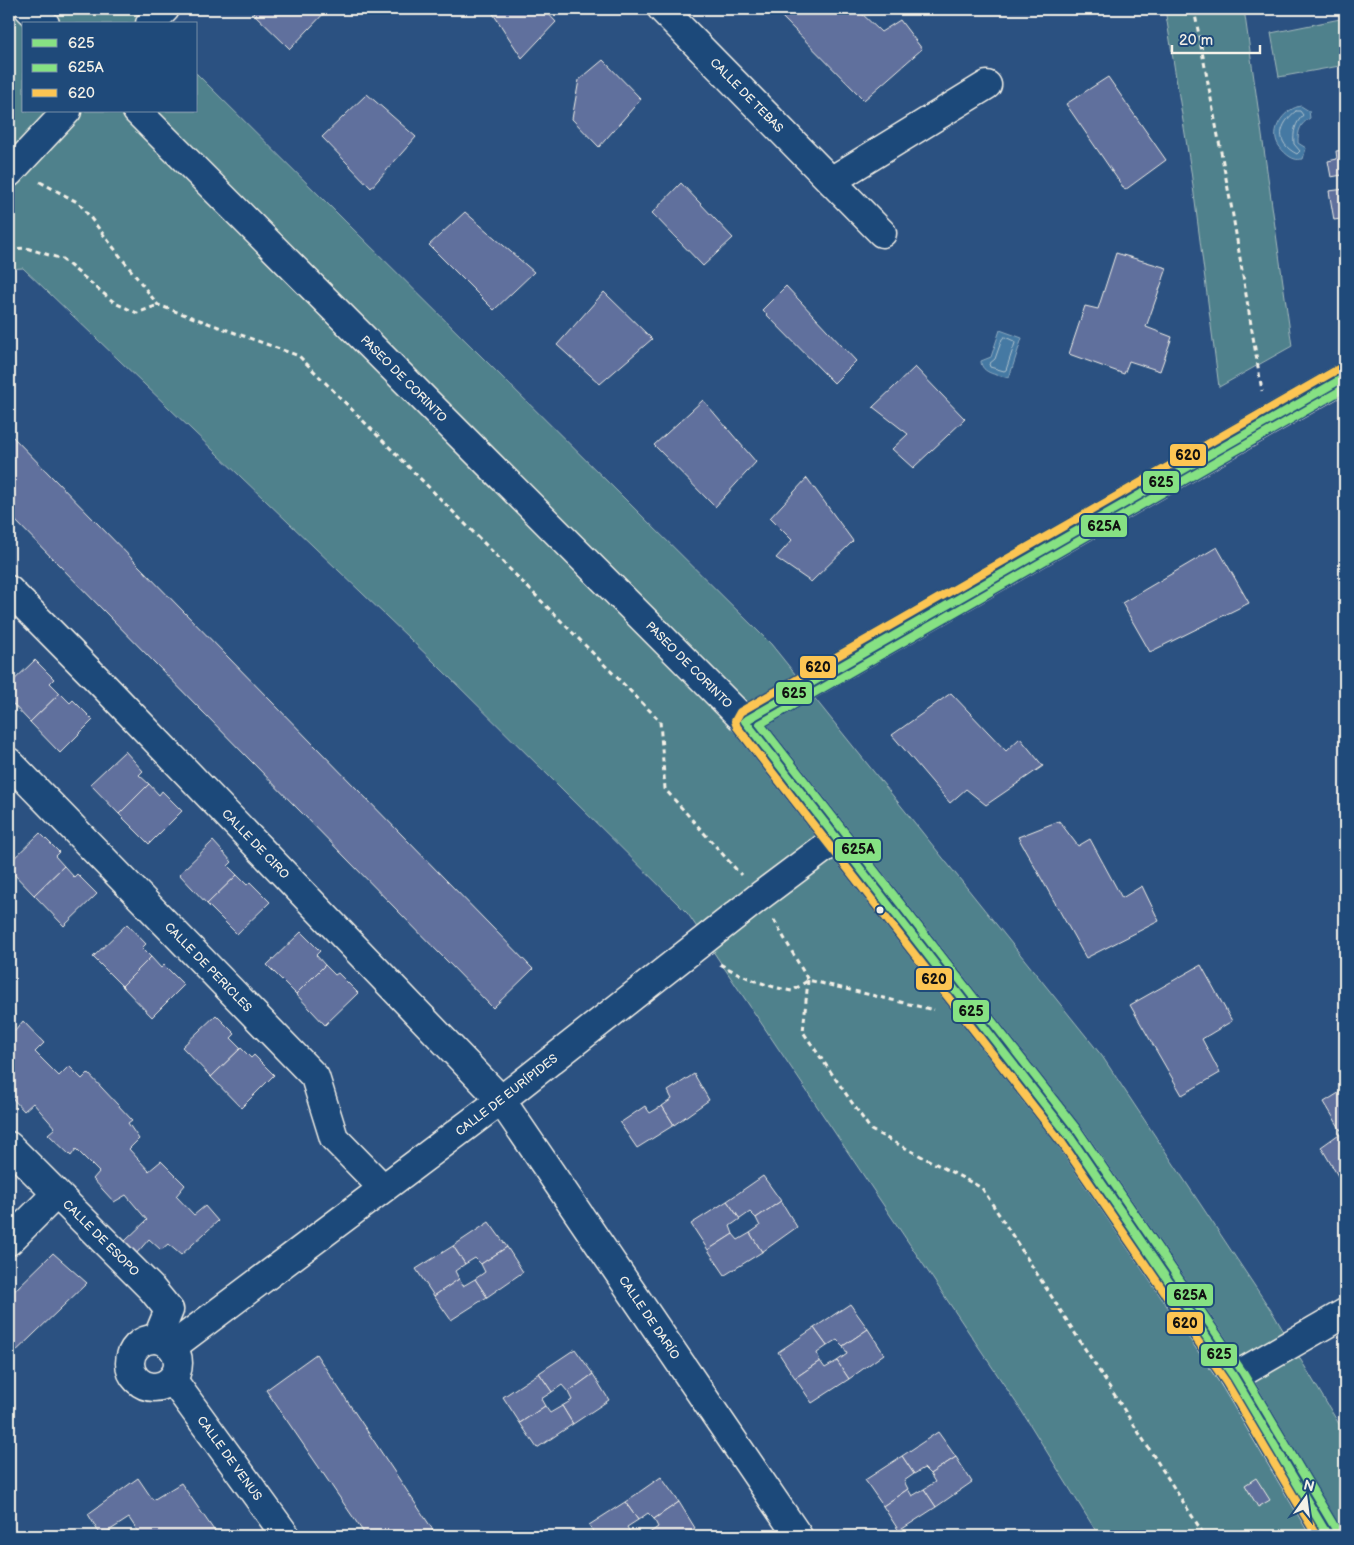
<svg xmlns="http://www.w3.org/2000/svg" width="1354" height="1545" viewBox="0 0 1354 1545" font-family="'Balsamiq Sans',sans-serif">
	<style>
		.green { fill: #50818c; stroke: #a2b9ba }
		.water { fill: #4579a3; stroke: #8ba9bf }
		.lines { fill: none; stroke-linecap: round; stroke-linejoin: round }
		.shore { stroke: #aec1cc; stroke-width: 1 }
		.building { fill: #60709d; stroke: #f4f1e8 }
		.street-casing { stroke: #f4f1e8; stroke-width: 31 }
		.path { stroke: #f4f1e8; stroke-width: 3; stroke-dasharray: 5 4; stroke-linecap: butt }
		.street { stroke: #1f4a7a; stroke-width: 28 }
		.bus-1-casing { stroke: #1f4a7a; stroke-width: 11 }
		.bus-2-casing { stroke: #1f4a7a; stroke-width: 11 }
		.bus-3-casing { stroke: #1f4a7a; stroke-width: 11 }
		.bus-1 { stroke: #86e183; stroke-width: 8 }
		.bus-2 { stroke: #86e183; stroke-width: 8 }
		.bus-3 { stroke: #fcc553; stroke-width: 8 }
		.bus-dot { fill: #f4f1e8; stroke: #1f4a7a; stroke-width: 2 }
		.labels { text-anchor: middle; stroke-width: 4.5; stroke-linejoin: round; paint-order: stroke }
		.street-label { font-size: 12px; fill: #f4f1e8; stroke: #1f4a7a }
		.line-badge { stroke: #1f4a7a; stroke-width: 2 }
		.pale-badge-label { font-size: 14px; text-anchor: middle; font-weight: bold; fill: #111 }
	</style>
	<rect width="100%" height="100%" fill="#2b5181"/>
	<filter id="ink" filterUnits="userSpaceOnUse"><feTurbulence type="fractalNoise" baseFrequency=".02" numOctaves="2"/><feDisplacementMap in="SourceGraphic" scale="10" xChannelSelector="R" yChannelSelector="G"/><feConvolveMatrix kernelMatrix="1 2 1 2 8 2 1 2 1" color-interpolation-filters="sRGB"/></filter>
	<g filter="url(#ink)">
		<g class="green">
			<polygon points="9,9 131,9 147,24 24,24 24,111 196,111 196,73 771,644 1102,1056 1274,1315 1345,1434 1345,1536 1099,1536 1021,1410 688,914 434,662 23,268 9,269"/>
			<polygon points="1165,9 1244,9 1292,346 1219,387 1191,171"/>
			<polygon points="1345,18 1345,65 1279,77 1271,33"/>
		</g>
		<g class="water">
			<path d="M1301,106l8,5 1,7c-10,6 -12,12 -12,25l8,5 -3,11c-3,0 -6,1 -8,0 -6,-1 -16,-11 -18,-17 -6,-15 9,-34 24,-36z"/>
			<path d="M1000,330l22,8 -13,40c-10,-3 -28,-4 -28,-17l10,-4z"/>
		</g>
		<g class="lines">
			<g class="shore">
				<path d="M1296,111h4l3,4c-8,9 -10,16 -9,29l6,7 -3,3c-22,-11 -19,-29 -1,-43z"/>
				<polygon points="1005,337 1014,341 1015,343 1006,370 1004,371 990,367 989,364 995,359 1002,339"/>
			</g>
		</g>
		<g class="building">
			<polygon points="249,9 328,9 290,49"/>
			<polygon points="490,9 544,9 556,22 522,58"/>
			<polygon points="780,9 857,9 881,32 900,20 922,49 864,100 777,12"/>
			<polygon points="603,60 641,99 599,147 572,119 579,80"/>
			<polygon points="1108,77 1166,160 1125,190 1066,104"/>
			<polygon points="367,94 416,137 371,188 322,137"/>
			<polygon points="1345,137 1345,189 1342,175 1331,177 1328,161 1337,159 1336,151 1345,150 1343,138"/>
			<polygon points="681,183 733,238 703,266 652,213"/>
			<polygon points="1345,189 1345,251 1341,219 1334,220 1329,191"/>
			<polygon points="465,212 534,272 494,310 429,245"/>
			<polygon points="1116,253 1167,268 1146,327 1172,337 1160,371 1129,361 1124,374 1069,354 1085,306 1098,309"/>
			<polygon points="786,286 856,361 834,383 762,310"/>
			<polygon points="604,292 652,339 600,384 557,345"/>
			<polygon points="915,367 965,419 913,468 892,449 908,434 873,407"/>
			<polygon points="703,400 756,462 715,507 654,445"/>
			<polygon points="9,433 533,969 493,1008 9,514"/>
			<polygon points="807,478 853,541 811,582 776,558 792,540 770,518"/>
			<polygon points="1217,547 1249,603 1150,652 1122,603"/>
			<polygon points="35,660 54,679 50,683 60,693 30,722 9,700 9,685"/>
			<polygon points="60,693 70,703 73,700 93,720 60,753 30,722"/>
			<polygon points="951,693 1006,751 1020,738 1043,766 986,805 966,789 950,803 892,735"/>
			<polygon points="125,751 143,771 139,775 149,784 119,814 90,784"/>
			<polygon points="149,784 159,795 162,791 182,811 149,844 119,814"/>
			<polygon points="1059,821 1078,846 1090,839 1122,898 1142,886 1159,921 1086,958 1018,837"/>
			<polygon points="40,833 59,852 55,856 64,866 34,895 9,869 9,863"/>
			<polygon points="213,841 232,862 228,866 237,875 207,904 179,874"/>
			<polygon points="64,866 74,877 77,874 97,894 64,926 34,895"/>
			<polygon points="237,875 247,885 250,882 270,902 237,934 207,904"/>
			<polygon points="127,924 146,944 142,948 151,957 122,986 93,957"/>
			<polygon points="301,932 320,951 316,955 325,965 296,994 267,965"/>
			<polygon points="151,957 161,968 164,965 184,985 152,1017 122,986"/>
			<polygon points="325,965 335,975 338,973 358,993 325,1025 296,994"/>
			<polygon points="1201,965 1232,1021 1202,1039 1220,1073 1182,1095 1130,1005"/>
			<polygon points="216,1015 235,1034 231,1038 241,1048 211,1077 182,1047"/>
			<polygon points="23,1021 44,1043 35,1052 59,1076 69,1066 82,1079 88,1073 132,1120 128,1123 139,1139 129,1149 149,1171 161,1161 185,1185 176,1196 194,1215 205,1206 218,1221 181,1255 168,1244 161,1250 149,1239 136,1254 125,1241 147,1220 126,1195 114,1202 93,1179 99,1172 76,1149 71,1156 48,1134 55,1128 33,1103 24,1111 12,1098 9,1101 9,1025 15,1031"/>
			<polygon points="241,1048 251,1058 254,1055 274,1075 241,1108 211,1077"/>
			<polygon points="694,1074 709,1100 674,1125 662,1106 672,1099 668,1091"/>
			<polygon points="1345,1089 1345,1188 1321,1147 1342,1132 1324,1102"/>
			<polygon points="645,1106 650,1113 662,1106 674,1125 637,1148 620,1123"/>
			<polygon points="763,1176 781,1201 756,1218 750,1212 740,1219 727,1201"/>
			<polygon points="727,1201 740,1219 730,1226 733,1234 708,1250 691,1224"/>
			<polygon points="781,1201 797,1227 762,1252 750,1233 760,1226 756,1218"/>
			<polygon points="489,1222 507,1247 481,1264 475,1258 465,1264 453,1246"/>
			<polygon points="750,1233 762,1252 725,1275 708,1250 733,1234 738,1240"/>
			<polygon points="453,1246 465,1264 455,1271 459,1279 434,1296 416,1269"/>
			<polygon points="507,1247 523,1272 487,1297 475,1279 485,1272 481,1264"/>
			<polygon points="53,1253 87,1283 9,1358 9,1296"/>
			<polygon points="459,1279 463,1286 475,1279 487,1297 451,1320 434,1296"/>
			<polygon points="850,1304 868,1329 843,1346 837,1340 827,1346 814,1328"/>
			<polygon points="814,1328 827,1346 817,1353 820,1361 795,1378 778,1352"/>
			<polygon points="868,1329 884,1354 849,1379 837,1361 847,1354 843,1346"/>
			<polygon points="575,1349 593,1374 568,1392 562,1385 552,1392 539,1373"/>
			<polygon points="316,1354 437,1536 366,1536 266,1390"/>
			<polygon points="820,1361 825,1368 837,1361 849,1379 812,1403 795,1378"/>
			<polygon points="539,1373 552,1392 541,1399 545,1406 520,1423 503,1397"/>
			<polygon points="593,1374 609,1400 573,1424 562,1406 572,1400 568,1392"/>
			<polygon points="545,1406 550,1413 562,1406 573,1424 537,1448 520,1423"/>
			<polygon points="938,1432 956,1457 930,1474 924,1468 914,1474 902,1456"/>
			<polygon points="902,1456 914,1474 904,1481 908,1489 883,1506 865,1480"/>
			<polygon points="956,1457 972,1482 936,1507 924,1489 935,1482 930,1474"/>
			<polygon points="661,1477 679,1502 654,1519 648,1513 638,1520 625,1502"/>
			<polygon points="138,1478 153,1500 181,1483 218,1536 141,1536 129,1518 101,1536 88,1514"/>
			<polygon points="1256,1478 1270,1500 1258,1507 1245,1485"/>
			<polygon points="908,1489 912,1496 924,1489 936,1507 899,1531 883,1506"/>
			<polygon points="625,1502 638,1520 627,1527 631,1534 628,1536 596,1536 589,1525"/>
			<polygon points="679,1502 695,1528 683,1536 649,1536 648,1534 658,1527 654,1519"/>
		</g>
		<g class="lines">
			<defs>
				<g id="street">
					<polyline points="29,9 45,24"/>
					<path id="s1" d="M662,9l220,224"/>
					<polyline points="150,24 165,9"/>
					<path id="s2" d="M137,111l608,610 325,416 164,240 94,159"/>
					<polyline points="9,173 67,111"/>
					<polyline points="831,181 987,85"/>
					<path id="s3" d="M9,590l92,93 400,417 297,436"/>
					<polyline points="745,721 1345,377"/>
					<path id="s4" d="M9,762l306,315 19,61 49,50"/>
					<path id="s5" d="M9,1146l142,142 18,22 -12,29"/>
					<polyline points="9,1241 56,1194"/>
					<circle cx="154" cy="1363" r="24"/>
					<path id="s6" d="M172,1347l329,-247 259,-204 76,-57"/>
					<polyline points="1234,1377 1345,1313"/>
					<path id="s7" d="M172,1379l114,157"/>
				</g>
			</defs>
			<use href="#street" class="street-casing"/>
			<g class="path">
				<polyline points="1194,9 1232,210 1262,391"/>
				<polyline points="40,182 79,203 158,305 299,356 660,721 665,789 741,875"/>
				<polyline points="9,249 26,248 62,259 115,303 137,313 158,305"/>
				<polyline points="774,920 808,980 934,1010"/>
				<path d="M720,964c23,13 45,22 72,27l15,-10"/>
				<polyline points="808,980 803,1032 871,1130 982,1188 1203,1533 1211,1536"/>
			</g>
			<use href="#street" class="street"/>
			<defs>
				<polyline id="bus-1" points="1328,1536 1234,1377 1070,1137 745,721 1345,377"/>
				<polyline id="bus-2" points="1337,1531 1242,1371 1078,1131 760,724 1345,388"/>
				<polyline id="bus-3" points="1317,1536 1226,1382 1062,1143 737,727 735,721 740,712 1340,368"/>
			</defs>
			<use href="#bus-1" class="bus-1-casing"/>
			<use href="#bus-2" class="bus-2-casing"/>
			<use href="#bus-3" class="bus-3-casing"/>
			<use href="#bus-1" class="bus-1"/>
			<use href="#bus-2" class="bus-2"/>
			<use href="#bus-3" class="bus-3"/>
		</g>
	</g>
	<circle class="bus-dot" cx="880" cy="910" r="4.5"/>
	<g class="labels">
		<g class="street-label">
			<text dy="4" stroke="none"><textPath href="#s1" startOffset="121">CALLE DE TEBAS</textPath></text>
			<text dy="4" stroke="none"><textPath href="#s2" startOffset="378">PASEO DE CORINTO</textPath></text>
			<text dy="4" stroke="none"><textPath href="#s2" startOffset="782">PASEO DE CORINTO</textPath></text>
			<text dy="4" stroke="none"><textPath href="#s3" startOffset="354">CALLE DE CIRO</textPath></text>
			<text dy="4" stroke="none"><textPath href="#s4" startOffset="286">CALLE DE PERICLES</textPath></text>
			<text dy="4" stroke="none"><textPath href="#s6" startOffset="419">CALLE DE EURÍPIDES</textPath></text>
			<text dy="4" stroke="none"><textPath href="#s5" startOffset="130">CALLE DE ESOPO</textPath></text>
			<text dy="4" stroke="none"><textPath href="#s3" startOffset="972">CALLE DE DARÍO</textPath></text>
			<text dy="4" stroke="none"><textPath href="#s7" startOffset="98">CALLE DE VENUS</textPath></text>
		</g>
	</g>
	<g class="line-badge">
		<rect x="1169" y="443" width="38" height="24" rx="5" fill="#fcc553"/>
		<rect x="1142" y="470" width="38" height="24" rx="5" fill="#86e183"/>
		<rect x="1080" y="514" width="48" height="24" rx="5" fill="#86e183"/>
		<rect x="799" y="655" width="38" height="24" rx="5" fill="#fcc553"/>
		<rect x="775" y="681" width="38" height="24" rx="5" fill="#86e183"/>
		<rect x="834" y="838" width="48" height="24" rx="5" fill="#86e183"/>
		<rect x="915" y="967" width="38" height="24" rx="5" fill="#fcc553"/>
		<rect x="952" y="999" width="38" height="24" rx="5" fill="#86e183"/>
		<rect x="1166" y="1283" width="48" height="24" rx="5" fill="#86e183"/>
		<rect x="1166" y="1311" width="38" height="24" rx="5" fill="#fcc553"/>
		<rect x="1200" y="1343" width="38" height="24" rx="5" fill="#86e183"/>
	</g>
	<g class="pale-badge-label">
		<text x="1188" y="460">620</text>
		<text x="1161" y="487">625</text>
		<text x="1104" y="531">625A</text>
		<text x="818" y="672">620</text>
		<text x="794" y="698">625</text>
		<text x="858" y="854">625A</text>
		<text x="934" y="984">620</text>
		<text x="971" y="1016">625</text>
		<text x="1190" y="1300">625A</text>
		<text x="1185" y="1328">620</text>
		<text x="1219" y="1359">625</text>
	</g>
	<rect width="1354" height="1545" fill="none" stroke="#1f4a7a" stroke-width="30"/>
	<rect x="15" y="15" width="1324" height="1515" fill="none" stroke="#f4f1e8" stroke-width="2" filter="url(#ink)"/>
	<rect x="22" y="22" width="175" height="90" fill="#1f4a7a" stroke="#748da6"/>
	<rect x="32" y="39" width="25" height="8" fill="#86e183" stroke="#748da6"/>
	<text x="68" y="48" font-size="15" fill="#f4f1e8">625</text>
	<rect x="32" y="64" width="25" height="8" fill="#86e183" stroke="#748da6"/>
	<text x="68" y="72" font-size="15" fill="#f4f1e8">625A</text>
	<rect x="32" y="89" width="25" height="8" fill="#fcc553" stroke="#748da6"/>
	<text x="68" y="98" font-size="15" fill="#f4f1e8">620</text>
	<g transform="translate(1306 1498) rotate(14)" stroke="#1f4a7a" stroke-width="4" paint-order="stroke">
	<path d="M0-4L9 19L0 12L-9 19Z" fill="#f4f1e8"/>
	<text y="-8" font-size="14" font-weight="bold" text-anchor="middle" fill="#f4f1e8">N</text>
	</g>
	<path d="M1172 45v8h88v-8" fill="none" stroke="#f4f1e8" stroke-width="2.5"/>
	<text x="1179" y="45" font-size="15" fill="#f4f1e8" stroke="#1f4a7a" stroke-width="4" paint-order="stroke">20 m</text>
</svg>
